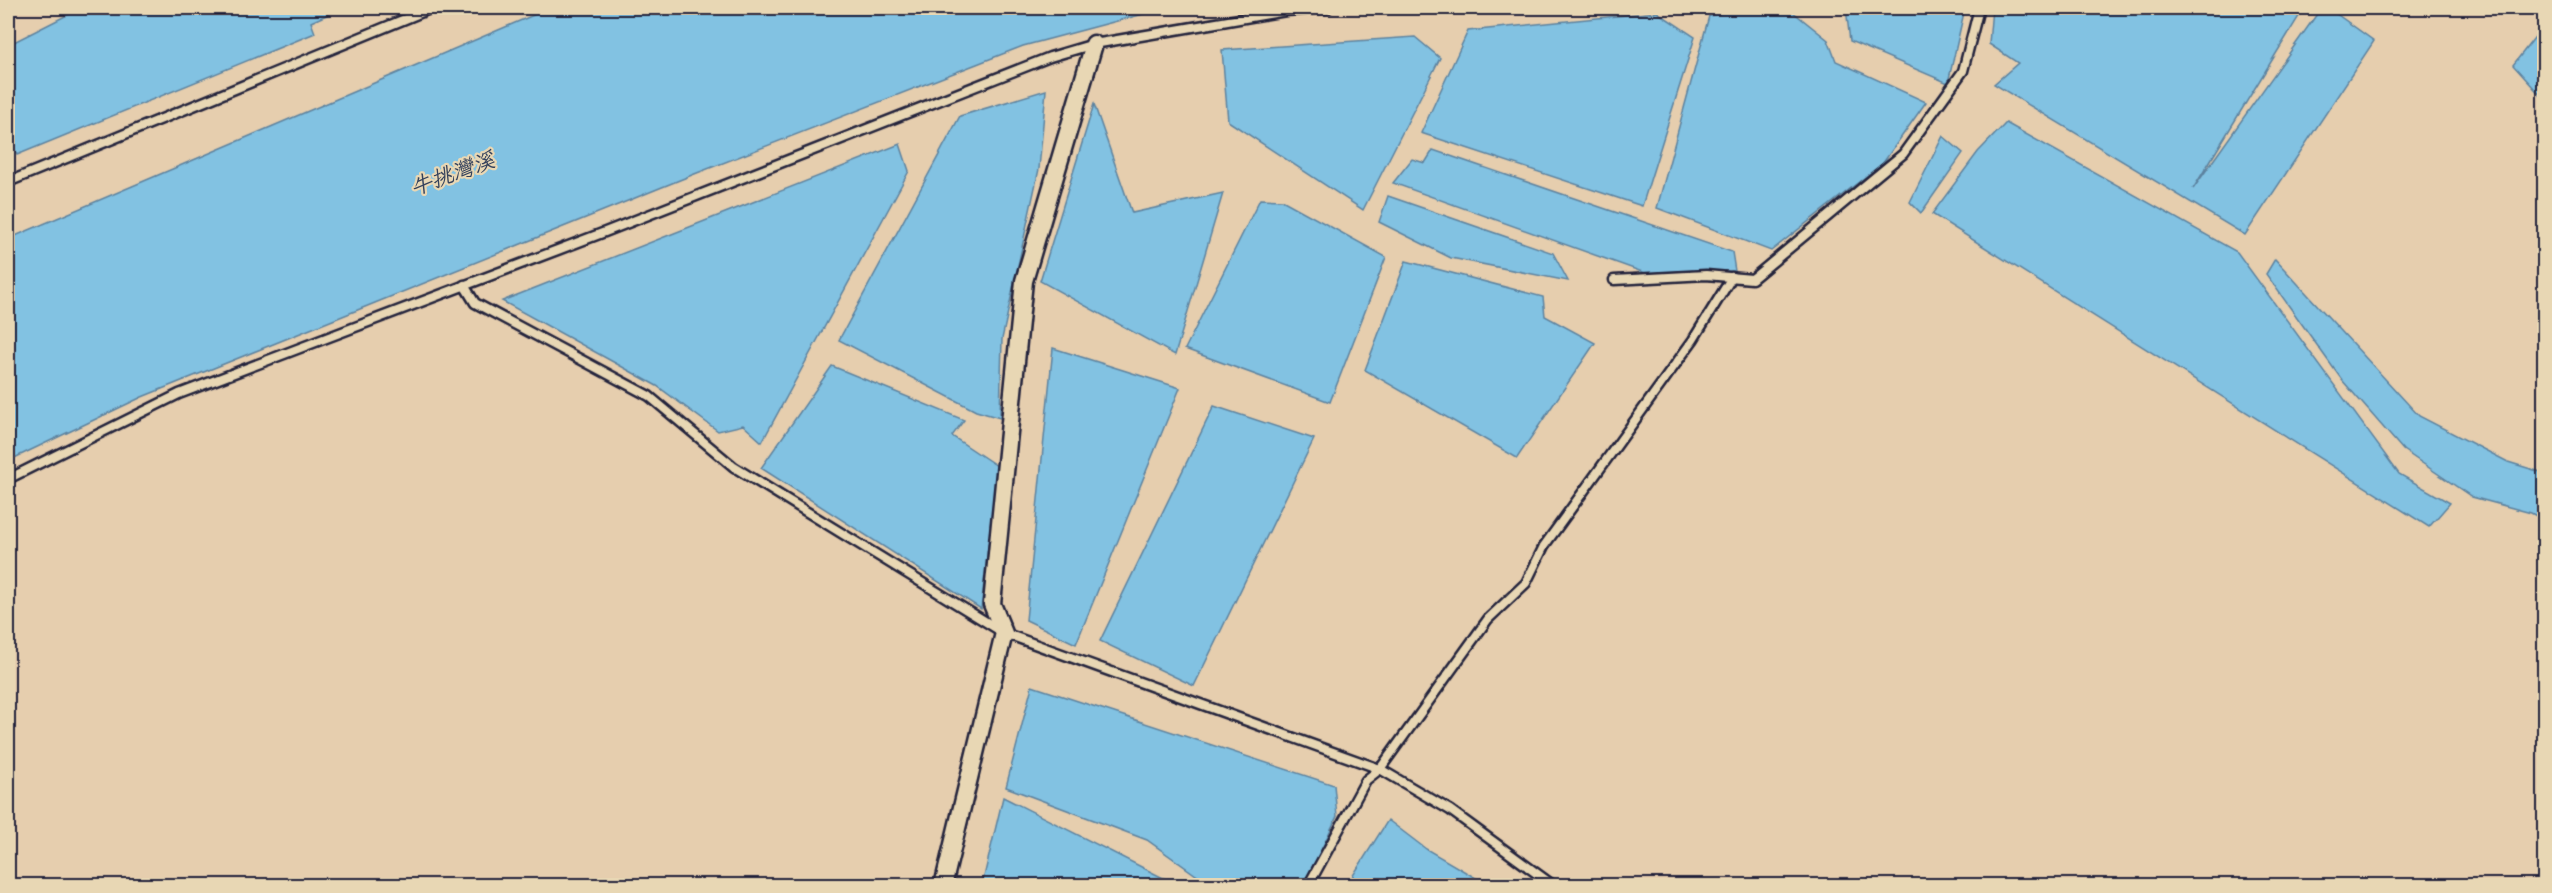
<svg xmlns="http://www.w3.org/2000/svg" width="2552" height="893" viewBox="0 0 2552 893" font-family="Delius,'LXGW WenKai TC',sans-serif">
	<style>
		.water { fill: #82c2e2; stroke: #5c829f; stroke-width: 1.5 }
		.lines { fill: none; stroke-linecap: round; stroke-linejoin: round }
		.service-casing { stroke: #22223b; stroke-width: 13 }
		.minor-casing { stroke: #22223b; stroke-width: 21 }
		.service { stroke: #e8d7b4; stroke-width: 8 }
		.minor { stroke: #e8d7b4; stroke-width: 16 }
		.labels { text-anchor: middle; stroke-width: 4.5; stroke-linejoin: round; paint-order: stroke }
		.water-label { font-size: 22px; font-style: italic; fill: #35425c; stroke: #e8d7b4 }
	</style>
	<rect width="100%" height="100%" fill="#e6ceae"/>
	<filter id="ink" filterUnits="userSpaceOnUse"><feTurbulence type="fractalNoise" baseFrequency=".0167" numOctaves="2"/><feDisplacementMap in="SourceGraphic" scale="12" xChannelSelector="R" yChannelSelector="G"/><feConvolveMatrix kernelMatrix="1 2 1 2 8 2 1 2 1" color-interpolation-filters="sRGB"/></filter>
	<g filter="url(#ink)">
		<g class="water">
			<polygon points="81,8 326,8 329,14 311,22 315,33 17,155 8,134 8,45"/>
			<polygon points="550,8 1166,8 1023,46 692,175 142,397 8,461 8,239"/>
			<polygon points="1745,8 1788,8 1828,40 1836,61 1926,102 1883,163 1771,251 1657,208 1709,16"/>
			<polygon points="1846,8 1965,8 1948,83 1850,41"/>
			<polygon points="1992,8 2220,8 2301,13 2193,189 2317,14 2335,13 2374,41 2245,235 1994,84 2018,63 1989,44"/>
			<polygon points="1657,12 1695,37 1642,206 1421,133 1468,31"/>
			<polygon points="2544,31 2544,99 2513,65 2538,33"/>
			<polygon points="1415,37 1440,58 1363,210 1228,121 1222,50"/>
			<polygon points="1046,90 1039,169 1002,339 1000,418 976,411 839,340 960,116"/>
			<polygon points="1094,104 1132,213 1223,193 1175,355 1040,281"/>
			<polygon points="2006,123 2237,252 2399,474 2450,503 2429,527 1932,214 1978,152"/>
			<polygon points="1943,136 1963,153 1921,213 1910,202"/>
			<polygon points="900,144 909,171 762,442 743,425 718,431 657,386 502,301"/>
			<polygon points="1433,150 1732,252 1735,271 1648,274 1393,183 1412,159 1425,163"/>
			<polygon points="1388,196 1553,253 1568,281 1451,258 1379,222"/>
			<polygon points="1260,199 1282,200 1386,257 1330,402 1185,349"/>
			<polygon points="2275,259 2419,416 2508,462 2544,473 2544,520 2531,513 2472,497 2403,450 2342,380 2266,274"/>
			<polygon points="1406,261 1543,297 1545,316 1595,343 1517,458 1365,370"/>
			<polygon points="1053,348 1180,388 1076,644 1026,620"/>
			<polygon points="832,366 964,420 952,436 997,466 981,609 761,468"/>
			<polygon points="1214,406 1314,439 1194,686 1100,641"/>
			<polygon points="1032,686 1334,785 1337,816 1305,885 1210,885 1147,840 1006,787"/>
			<polygon points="1003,797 1177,885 982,885"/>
			<polygon points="1388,820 1426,849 1486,884 1486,885 1347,885"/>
		</g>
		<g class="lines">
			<defs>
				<g id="service">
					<polyline points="8,182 432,8"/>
					<polyline points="1614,280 1706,275 1752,279 1903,154 1963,71 1979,8"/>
					<polyline points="464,285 475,303 649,396 734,467 1004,633 1380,769 1450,810 1554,886"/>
					<polyline points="8,479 179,394 605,232 1050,57 1094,44 1286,11 1328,8"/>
					<polyline points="1308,886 1366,780 1380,769 1488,619 1526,583 1544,546 1693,340 1732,277"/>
				</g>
				<polyline id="minor" points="943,886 1004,633 992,604 1024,281 1094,44"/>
			</defs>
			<use href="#service" class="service-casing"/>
			<use href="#minor" class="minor-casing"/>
			<use href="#service" class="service"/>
			<use href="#minor" class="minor"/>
		</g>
	</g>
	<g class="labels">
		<g class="water-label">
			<text transform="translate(452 173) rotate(-20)" y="8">牛挑灣溪</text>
		</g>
	</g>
	<rect width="2552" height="893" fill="none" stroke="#e8d7b4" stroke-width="30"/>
	<rect x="15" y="15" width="2522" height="863" fill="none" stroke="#22223b" stroke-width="2" filter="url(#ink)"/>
</svg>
